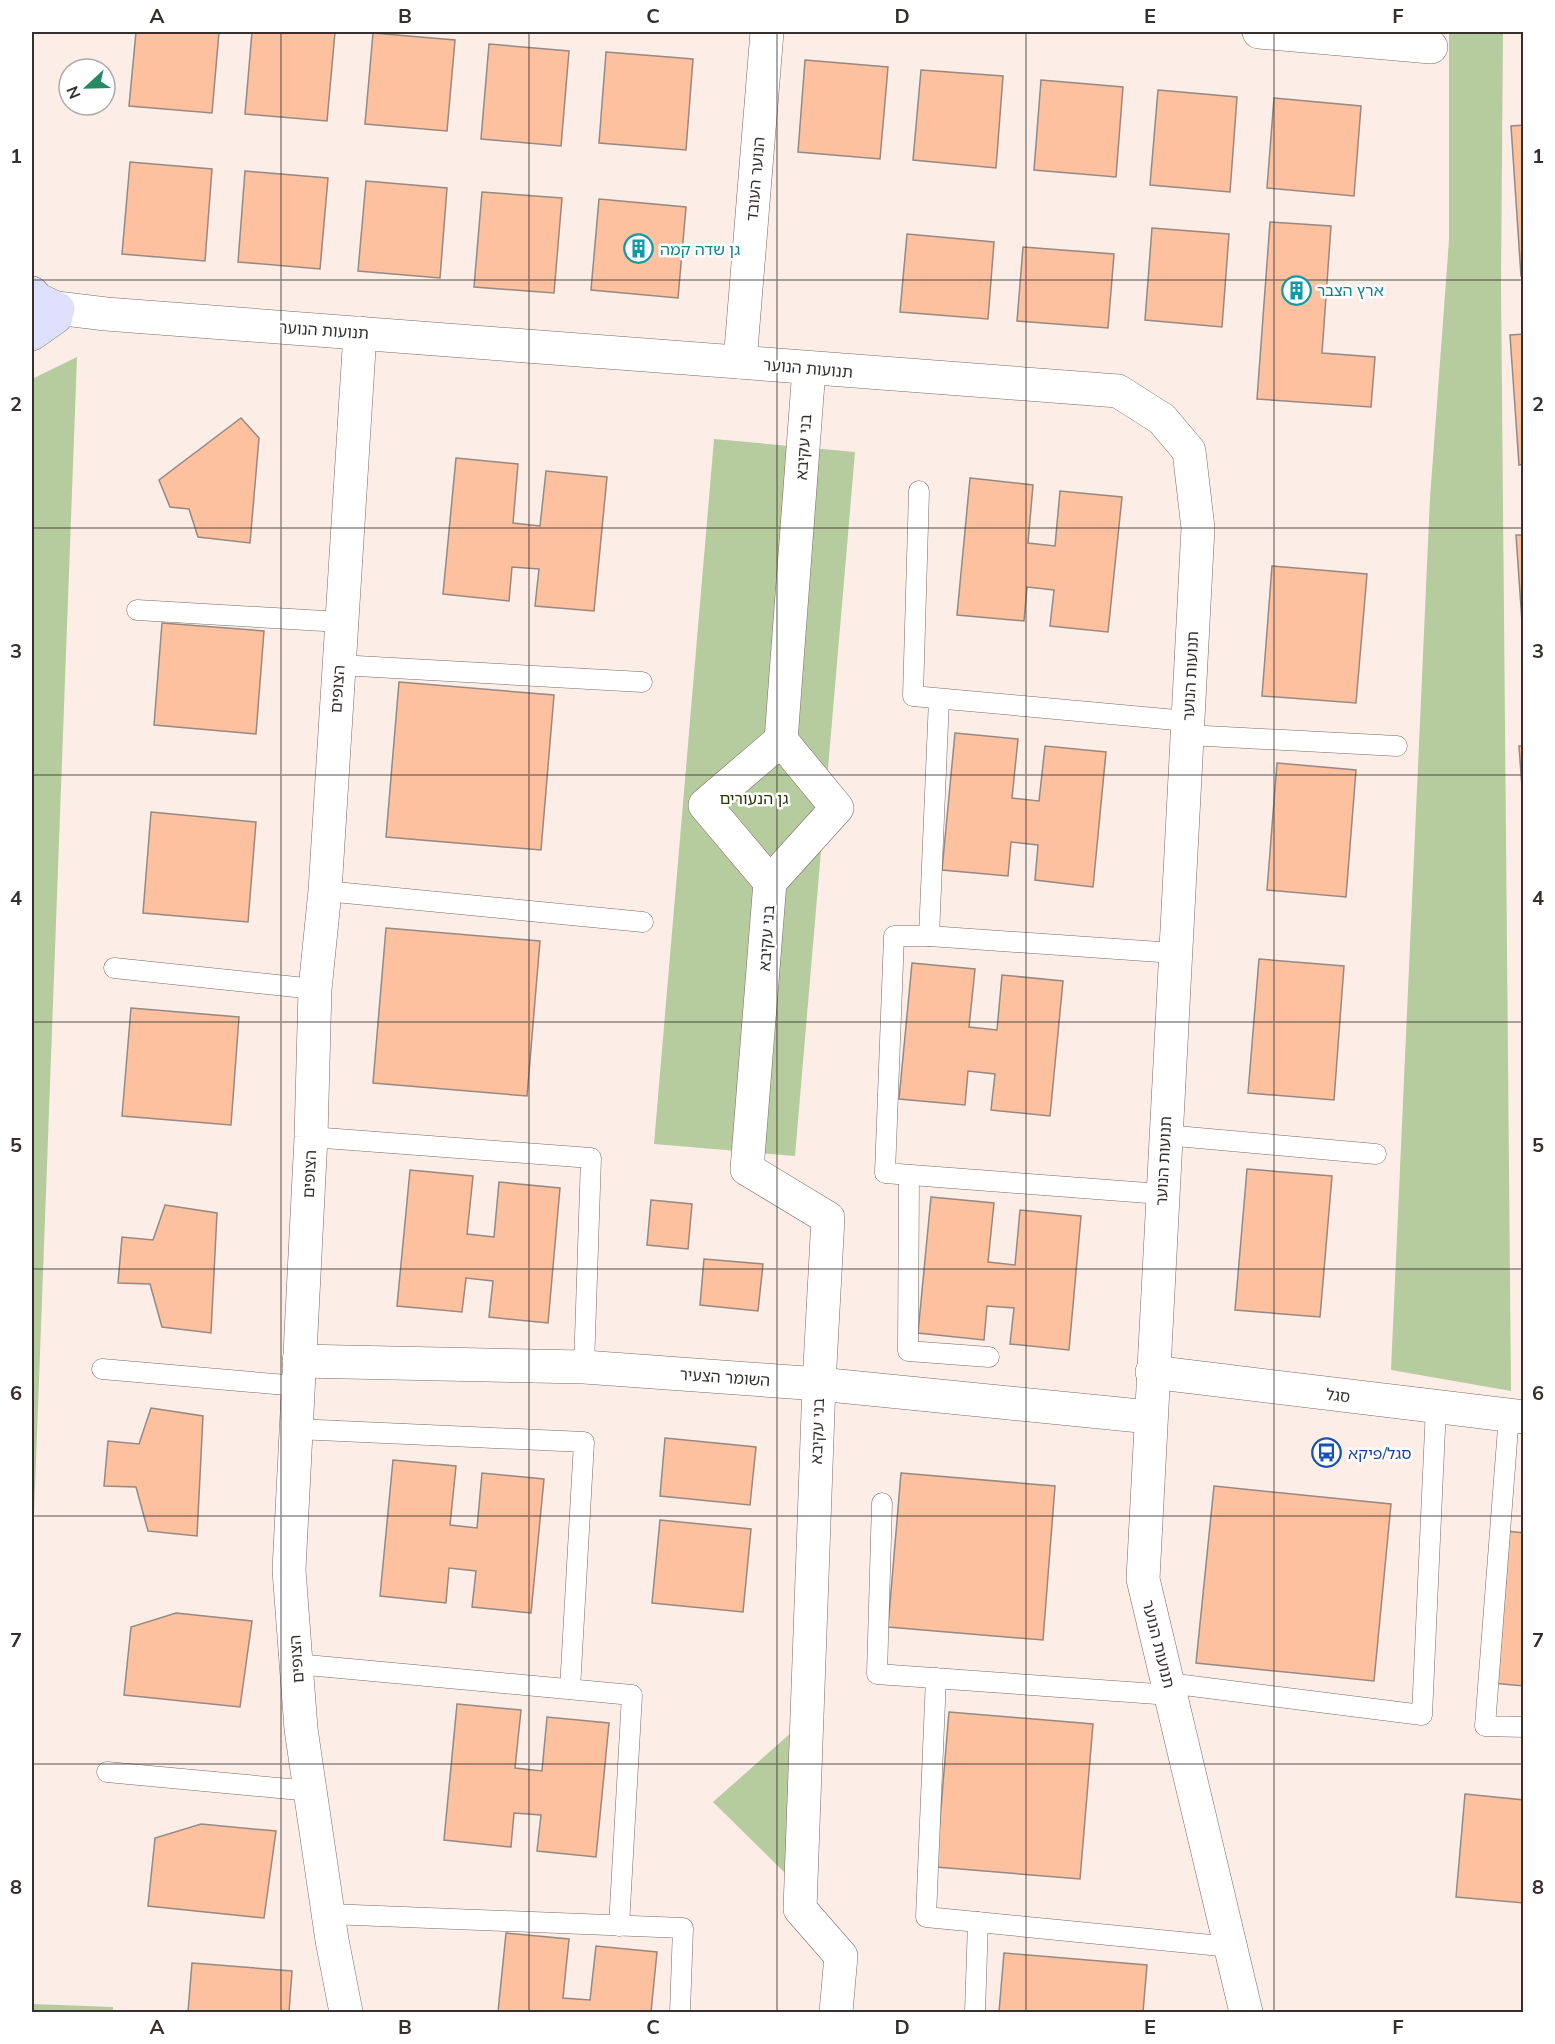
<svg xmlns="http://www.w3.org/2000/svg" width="1555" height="2044" viewBox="0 0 1555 2044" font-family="Mulish,'Noto Sans Hebrew',sans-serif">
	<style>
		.green { fill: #b6cb9e }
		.building { fill: #fec19f; stroke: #968982; stroke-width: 1.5 }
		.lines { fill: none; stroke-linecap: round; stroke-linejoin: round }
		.lane-casing { stroke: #776b65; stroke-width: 21 }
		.street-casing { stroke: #776b65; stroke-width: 34 }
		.secondary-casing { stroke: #776b65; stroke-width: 34 }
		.lane { stroke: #fff; stroke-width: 20 }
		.street { stroke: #fff; stroke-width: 33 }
		.secondary { stroke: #dee0fd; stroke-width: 33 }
		.grid { fill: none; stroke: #35302d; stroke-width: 1.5; stroke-opacity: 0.55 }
		.labels { text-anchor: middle; stroke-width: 5; stroke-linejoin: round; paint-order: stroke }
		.street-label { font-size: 16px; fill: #35302d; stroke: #fff }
		.culture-label { font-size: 16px; fill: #0d838f; stroke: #fff; text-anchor: start }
		.park-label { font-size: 16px; fill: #263902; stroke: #fff }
		.transit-label { font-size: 16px; fill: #164399; stroke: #fff; text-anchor: start }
		.neatline { fill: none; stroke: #35302d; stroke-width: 2 }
		.grid-label { font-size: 20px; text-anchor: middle; font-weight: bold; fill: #35302d }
	</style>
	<rect width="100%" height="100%" fill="#fceee7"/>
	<g class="green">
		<polygon points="1449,32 1503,32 1501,284 1511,1391 1391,1370 1430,498 1449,240"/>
		<polygon points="77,357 32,1569 32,379"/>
		<polygon points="714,439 855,452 795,1156 654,1144"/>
		<polygon points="793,1731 787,1875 713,1802"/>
		<polygon points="32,2004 113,2007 113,2012 32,2012"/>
	</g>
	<g class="building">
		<polygon points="136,32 219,32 212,113 129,106"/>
		<polygon points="252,32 335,32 327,121 245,114"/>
		<polygon points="373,33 455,40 447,131 365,124"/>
		<polygon points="489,44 569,51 561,146 481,139"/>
		<polygon points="606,52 693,59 686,150 599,143"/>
		<polygon points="805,60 888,67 880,159 798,152"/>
		<polygon points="921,70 1003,76 996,168 913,160"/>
		<polygon points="1041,80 1123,87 1116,177 1034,170"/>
		<polygon points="1158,90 1237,97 1230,192 1150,185"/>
		<polygon points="1274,98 1361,106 1354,196 1267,188"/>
		<polygon points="1524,125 1524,276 1521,276 1511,126"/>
		<polygon points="130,162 212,169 205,261 122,254"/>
		<polygon points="245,171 328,178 320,269 238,262"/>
		<polygon points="366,181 447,188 440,278 358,271"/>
		<polygon points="482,192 562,198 554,293 474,287"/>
		<polygon points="599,199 686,207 678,298 591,290"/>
		<polygon points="1270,222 1331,226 1322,353 1375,357 1371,407 1257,399"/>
		<polygon points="1152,228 1229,234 1222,327 1145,320"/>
		<polygon points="907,234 994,242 988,319 900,312"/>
		<polygon points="1023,247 1114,254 1108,328 1017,321"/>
		<polygon points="1524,334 1524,464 1519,465 1510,335"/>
		<polygon points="241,418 259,438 250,543 198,537 189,509 170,507 159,480"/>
		<polygon points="456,458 518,464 513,523 540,526 546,471 607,477 594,611 535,606 539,569 512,567 509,601 443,594"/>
		<polygon points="970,478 1033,485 1028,543 1055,546 1060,491 1122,497 1108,632 1050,626 1054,590 1027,587 1024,621 957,615"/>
		<polygon points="1516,535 1524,535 1524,651"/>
		<polygon points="1272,566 1367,574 1356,703 1262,696"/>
		<polygon points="162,623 264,631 256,734 154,725"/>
		<polygon points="399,682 554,695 541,850 386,837"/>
		<polygon points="955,733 1018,739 1012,798 1039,801 1045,746 1106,752 1093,887 1035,880 1038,845 1011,842 1008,876 942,870"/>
		<polygon points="1519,746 1524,746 1524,815"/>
		<polygon points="1277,763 1356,770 1346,897 1267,890"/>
		<polygon points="151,812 256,822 248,922 143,913"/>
		<polygon points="386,928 540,941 527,1096 373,1083"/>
		<polygon points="1259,959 1344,966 1334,1100 1248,1093"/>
		<polygon points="912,963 975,969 969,1027 997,1030 1002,975 1063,981 1050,1116 991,1110 995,1074 968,1071 965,1105 899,1099"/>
		<polygon points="131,1008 239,1017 231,1125 122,1116"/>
		<polygon points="1247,1169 1332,1176 1320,1317 1235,1310"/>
		<polygon points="410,1170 473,1176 467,1234 494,1237 499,1182 560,1188 548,1323 489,1317 493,1281 466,1278 462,1312 397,1306"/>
		<polygon points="931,1197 994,1203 988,1262 1015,1265 1020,1210 1081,1216 1069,1350 1010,1344 1014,1308 987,1306 984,1340 918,1333"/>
		<polygon points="651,1200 692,1204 688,1249 647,1245"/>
		<polygon points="165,1205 217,1213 211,1333 162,1327 150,1284 118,1283 122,1237 153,1240"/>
		<polygon points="704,1259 763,1264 758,1311 700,1305"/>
		<polygon points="151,1408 203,1416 197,1536 148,1531 136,1487 104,1486 108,1441 139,1444"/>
		<polygon points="665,1438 756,1447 750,1505 660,1496"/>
		<polygon points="393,1460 456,1466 450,1525 477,1528 482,1473 544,1479 531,1613 472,1607 476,1571 449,1568 446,1603 380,1596"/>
		<polygon points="901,1473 1055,1486 1043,1640 888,1627"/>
		<polygon points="1214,1486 1391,1504 1374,1681 1196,1663"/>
		<polygon points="660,1520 751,1529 743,1612 652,1603"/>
		<polygon points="1506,1531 1524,1533 1524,1686 1492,1683"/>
		<polygon points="176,1613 252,1621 240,1707 124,1695 131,1627"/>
		<polygon points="457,1704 521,1710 515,1768 542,1771 547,1717 609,1723 596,1857 537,1851 541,1815 514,1813 511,1847 444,1840"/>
		<polygon points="949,1712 1093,1724 1080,1879 936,1867"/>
		<polygon points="1465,1794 1524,1800 1524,1903 1456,1897"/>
		<polygon points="201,1824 276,1831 264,1918 148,1906 155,1838"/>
		<polygon points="506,1933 569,1939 563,1998 590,2000 596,1946 657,1952 651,2012 498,2012"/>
		<polygon points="1004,1953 1147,1965 1143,2012 999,2012"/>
		<polygon points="192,1963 292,1971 289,2012 188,2012"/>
	</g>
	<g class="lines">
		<defs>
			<g id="lane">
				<polyline points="919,491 913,696 1187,721"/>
				<polyline points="137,610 341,622"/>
				<polyline points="339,665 642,682"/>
				<polyline points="939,699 929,936 1174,953"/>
				<polyline points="1187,735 1397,746"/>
				<polyline points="325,891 643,922"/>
				<polyline points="929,936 894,936 885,1173 1161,1194"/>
				<polyline points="114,968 315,989"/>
				<polyline points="1165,1135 1376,1154"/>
				<polyline points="311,1137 591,1158 584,1367"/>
				<polyline points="909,1175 908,1351 989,1357"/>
				<polyline points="102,1369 298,1386"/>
				<polyline points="1509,1415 1485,1726 1524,1727"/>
				<polyline points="296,1429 584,1442 570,1689"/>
				<polyline points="882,1503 877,1674 1171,1695"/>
				<polyline points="296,1664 632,1695 619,1926"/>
				<polyline points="936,1678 926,1917 1231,1947"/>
				<polyline points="1168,1683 1422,1715 1436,1407"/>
				<polyline points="107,1772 311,1791"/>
				<polyline points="329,1914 683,1928 680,2012"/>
				<polyline points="975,2012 978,1922"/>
			</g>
			<g id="street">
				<polyline points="1259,32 1431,47"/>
				<polyline points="32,305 106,314 1118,391 1162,419 1189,451 1198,528 1143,1579 1246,2012"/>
				<polyline points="740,362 767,32"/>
				<polyline points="809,369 781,740 837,808 770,882 747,1169 828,1218 819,1384 800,1909 841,1956 836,2012"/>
				<polyline points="770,882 705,805 781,740"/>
				<polyline points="299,1361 584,1367 819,1384 1150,1417"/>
				<polyline points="1152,1372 1524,1417"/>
				<polyline points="346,2012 332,1940 301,1729 289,1570 311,1137 315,989 325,891 360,333"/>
			</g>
			<g id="secondary">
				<polyline points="32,293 37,299 58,309"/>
				<polyline points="32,334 56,317"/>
			</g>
		</defs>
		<use href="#lane" class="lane-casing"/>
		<use href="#street" class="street-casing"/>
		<use href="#secondary" class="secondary-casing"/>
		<use href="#lane" class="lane"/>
		<use href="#street" class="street"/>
		<use href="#secondary" class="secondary"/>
	</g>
	<path class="grid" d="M281,32v1980M529,32v1980M777,32v1980M1026,32v1980M1274,32v1980M32,280h1492M32,528h1492M32,775h1492M32,1022h1492M32,1269h1492M32,1516h1492M32,1764h1492"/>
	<defs>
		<symbol id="building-ring" viewBox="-11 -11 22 22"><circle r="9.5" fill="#fff" stroke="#0f9aa8" stroke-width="1.5"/><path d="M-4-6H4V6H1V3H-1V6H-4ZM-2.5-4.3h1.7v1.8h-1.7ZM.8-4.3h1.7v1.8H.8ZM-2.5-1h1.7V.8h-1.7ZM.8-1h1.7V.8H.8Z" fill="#0f9aa8"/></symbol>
		<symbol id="bus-ring" viewBox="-11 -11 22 22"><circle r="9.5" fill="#fff" stroke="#1a4fb4" stroke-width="1.5"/><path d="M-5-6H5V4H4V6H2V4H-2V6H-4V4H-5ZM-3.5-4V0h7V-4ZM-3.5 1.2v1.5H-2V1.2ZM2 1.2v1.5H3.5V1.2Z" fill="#1a4fb4"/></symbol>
	</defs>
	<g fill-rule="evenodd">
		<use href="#building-ring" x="622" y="232" width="33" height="33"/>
		<use href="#building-ring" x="1280" y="274" width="33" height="33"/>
		<use href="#bus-ring" x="1310" y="1436" width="33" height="33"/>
	</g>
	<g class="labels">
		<g class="street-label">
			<text transform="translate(755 179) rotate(-85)" y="6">הנוער העובד</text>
			<text transform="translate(324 330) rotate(4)" y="6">תנועות הנוער</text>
			<text transform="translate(808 368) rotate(5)" y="6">תנועות הנוער</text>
			<text transform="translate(803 447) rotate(-86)" y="6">בני עקיבא</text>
			<text transform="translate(1190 676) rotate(-87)" y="6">תנועות הנוער</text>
			<text transform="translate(337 689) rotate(-86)" y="6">הצופים</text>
			<text transform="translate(766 938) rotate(-86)" y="6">בני עקיבא</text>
			<text transform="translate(1163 1161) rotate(-87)" y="6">תנועות הנוער</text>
			<text transform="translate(309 1174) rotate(-87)" y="6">הצופים</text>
			<text transform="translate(725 1377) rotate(4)" y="6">השומר הצעיר</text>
			<text transform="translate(1338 1395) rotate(7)" y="6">סגל</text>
			<text transform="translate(817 1431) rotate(-88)" y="6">בני עקיבא</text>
			<text transform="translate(1159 1644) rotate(76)" y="6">תנועות הנוער</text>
			<text transform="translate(296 1659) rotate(-94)" y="6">הצופים</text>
		</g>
		<g class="culture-label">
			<text x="660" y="255">גן שדה קמה</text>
			<text x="1317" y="296">ארץ הצבר</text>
		</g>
		<g class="park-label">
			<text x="754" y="804">גן הנעורים</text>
		</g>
		<g class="transit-label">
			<text x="1348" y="1459">סגל/פיקא</text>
		</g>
	</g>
	<rect width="1555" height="2044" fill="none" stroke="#ffffff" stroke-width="66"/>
	<g transform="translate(87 87) rotate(248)"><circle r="28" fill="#ffffff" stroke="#aeacab" stroke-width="1.5"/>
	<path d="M0-4.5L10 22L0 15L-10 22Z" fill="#258963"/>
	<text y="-9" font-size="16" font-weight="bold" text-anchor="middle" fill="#35302d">N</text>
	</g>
	<rect x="33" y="33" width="1489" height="1978" class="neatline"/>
	<g class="grid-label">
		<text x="157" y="23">A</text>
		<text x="405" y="23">B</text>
		<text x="653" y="23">C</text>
		<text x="902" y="23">D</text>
		<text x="1150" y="23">E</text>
		<text x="1398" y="23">F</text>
		<text x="16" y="163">1</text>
		<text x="1538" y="163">1</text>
		<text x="16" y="411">2</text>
		<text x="1538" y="411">2</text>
		<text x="16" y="658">3</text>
		<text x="1538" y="658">3</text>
		<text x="16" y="905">4</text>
		<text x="1538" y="905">4</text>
		<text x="16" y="1152">5</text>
		<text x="1538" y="1152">5</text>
		<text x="16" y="1400">6</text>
		<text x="1538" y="1400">6</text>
		<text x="16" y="1647">7</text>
		<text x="1538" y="1647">7</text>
		<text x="16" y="1894">8</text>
		<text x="1538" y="1894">8</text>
		<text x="157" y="2034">A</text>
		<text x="405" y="2034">B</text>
		<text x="653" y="2034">C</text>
		<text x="902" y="2034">D</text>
		<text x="1150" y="2034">E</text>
		<text x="1398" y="2034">F</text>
	</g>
</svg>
